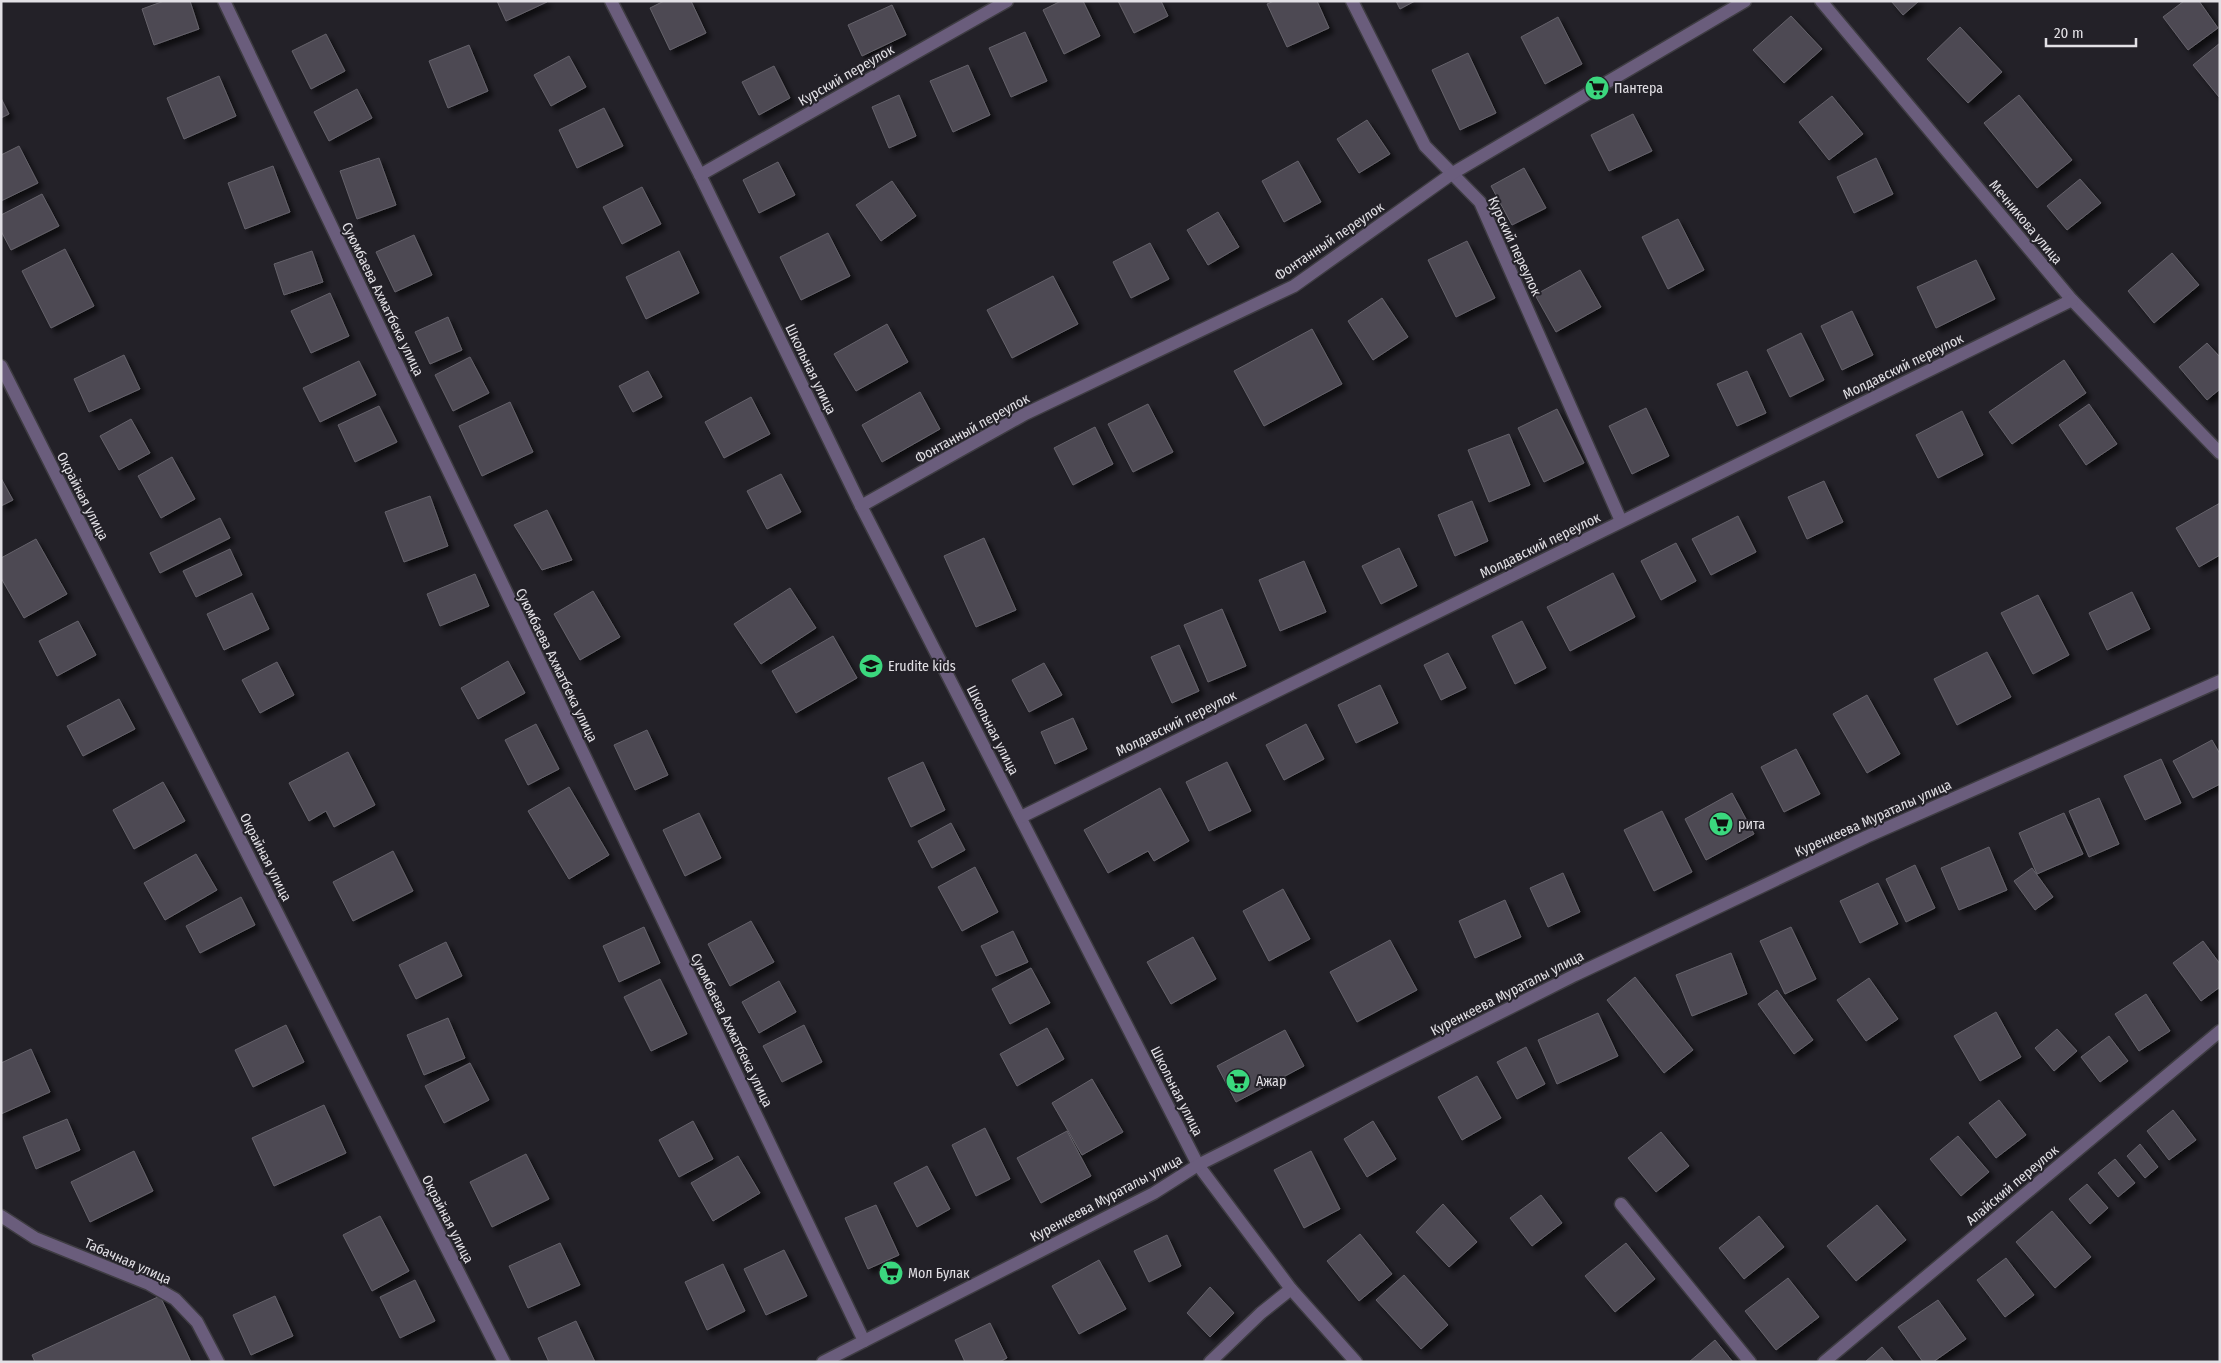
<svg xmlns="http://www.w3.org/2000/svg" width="2221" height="1363" viewBox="0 0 2221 1363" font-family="'Fira Sans Condensed',sans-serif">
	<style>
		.building { fill: #4d4a52; stroke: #65626b; filter: url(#shadow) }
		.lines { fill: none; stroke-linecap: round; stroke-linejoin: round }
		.minor-casing { stroke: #3e3c42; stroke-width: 15 }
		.minor { stroke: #6a5d7c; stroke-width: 12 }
		.labels { text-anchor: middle; stroke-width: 4; stroke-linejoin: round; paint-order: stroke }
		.street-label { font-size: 14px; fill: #e2e0e5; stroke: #232128 }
		.poi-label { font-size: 14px; fill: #e2e0e5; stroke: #232128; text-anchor: start }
	</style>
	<defs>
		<filter id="shadow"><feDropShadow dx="4.5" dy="4.5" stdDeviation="2.5" flood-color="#0009"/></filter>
	</defs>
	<rect width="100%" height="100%" fill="#232128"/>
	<g class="building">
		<polygon points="164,1 190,1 199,29 154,45 142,9"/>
		<polygon points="497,1 547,1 547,2 506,21"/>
		<polygon points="664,1 691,1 706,33 670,50 650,8"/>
		<polygon points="1061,1 1083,1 1100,36 1064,54 1043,10"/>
		<polygon points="1118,1 1161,1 1168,16 1134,33"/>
		<polygon points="1274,1 1317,1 1329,28 1287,47 1267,4"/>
		<polygon points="1396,1 1415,1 1400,9"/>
		<polygon points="1891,1 1919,1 1903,15"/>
		<polygon points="2184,1 2199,1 2218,28 2188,50 2163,17"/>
		<polygon points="892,5 906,35 862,56 848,25"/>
		<polygon points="1791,16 1822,49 1784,83 1753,50"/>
		<polygon points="1558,17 1582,64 1545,84 1521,37"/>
		<polygon points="1960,27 2002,72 1968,103 1927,59"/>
		<polygon points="1025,32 1047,81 1011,97 989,48"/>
		<polygon points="326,34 345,71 311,89 292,51"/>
		<polygon points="2220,43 2220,96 2219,97 2193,65"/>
		<polygon points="469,45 488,91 448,108 429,61"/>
		<polygon points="1468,53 1496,113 1460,130 1432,70"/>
		<polygon points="569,56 586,87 551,106 534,75"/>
		<polygon points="968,65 990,115 953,132 930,81"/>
		<polygon points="774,66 790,98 759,115 742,82"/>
		<polygon points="219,76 236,116 184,139 167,98"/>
		<polygon points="357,89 372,118 329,141 314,112"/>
		<polygon points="899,95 916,136 889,148 872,107"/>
		<polygon points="2019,95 2072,160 2037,188 1984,123"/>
		<polygon points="1832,96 1863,134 1829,160 1799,122"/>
		<polygon points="1,98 9,114 1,118"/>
		<polygon points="604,108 623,146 577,168 559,130"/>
		<polygon points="1633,114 1652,151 1609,171 1591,135"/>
		<polygon points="1367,120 1390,154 1359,173 1337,139"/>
		<polygon points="19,146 38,183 1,201 1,155"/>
		<polygon points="379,158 396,205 357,219 340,171"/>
		<polygon points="1876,158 1893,194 1854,213 1837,177"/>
		<polygon points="1298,161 1321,202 1284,222 1262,181"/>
		<polygon points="778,162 795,195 759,213 743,180"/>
		<polygon points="273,166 290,212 245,229 228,183"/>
		<polygon points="1524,168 1546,208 1512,225 1491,186"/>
		<polygon points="2080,179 2101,203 2067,230 2047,206"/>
		<polygon points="892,181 916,216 881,241 856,205"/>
		<polygon points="642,187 661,224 622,244 603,207"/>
		<polygon points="42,194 59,226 11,250 1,231 1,215"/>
		<polygon points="1218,212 1239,247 1208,265 1187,230"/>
		<polygon points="1678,219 1704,270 1668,289 1642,237"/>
		<polygon points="828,233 850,276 801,300 780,257"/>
		<polygon points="414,235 432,275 395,292 376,252"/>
		<polygon points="1467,241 1495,298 1456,317 1428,260"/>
		<polygon points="1150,243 1169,279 1131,298 1113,262"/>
		<polygon points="65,249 94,306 51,328 22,271"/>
		<polygon points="312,251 323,282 284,295 274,264"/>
		<polygon points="679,251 699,293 646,319 626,277"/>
		<polygon points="2172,253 2199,285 2154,323 2128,291"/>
		<polygon points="1976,260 1995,299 1936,328 1917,287"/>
		<polygon points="1580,270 1601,307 1556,332 1535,295"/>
		<polygon points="1053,276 1078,324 1012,358 987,310"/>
		<polygon points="330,293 349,336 311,353 291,311"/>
		<polygon points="1382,298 1408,337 1373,360 1348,321"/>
		<polygon points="1852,311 1873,355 1842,370 1821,326"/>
		<polygon points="448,317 462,350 430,364 415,332"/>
		<polygon points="887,324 908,362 856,391 834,354"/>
		<polygon points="1312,329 1342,384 1264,426 1234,371"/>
		<polygon points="1801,333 1824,380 1790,397 1767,350"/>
		<polygon points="2207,343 2220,357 2220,389 2207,400 2179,367"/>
		<polygon points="124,355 140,389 89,412 74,379"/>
		<polygon points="470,357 489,393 453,411 435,375"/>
		<polygon points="2064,360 2086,393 2012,444 1989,412"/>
		<polygon points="359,361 376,395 320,422 303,388"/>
		<polygon points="648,371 662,397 633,412 619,386"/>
		<polygon points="1747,371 1766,413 1737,426 1717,384"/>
		<polygon points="920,392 940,429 882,462 862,425"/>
		<polygon points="751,397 770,434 724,458 705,422"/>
		<polygon points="510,402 533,452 482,476 459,426"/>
		<polygon points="1148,404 1173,452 1133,472 1108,424"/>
		<polygon points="2089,404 2117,444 2086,465 2059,425"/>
		<polygon points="379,406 397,442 355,462 338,425"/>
		<polygon points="1646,408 1669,456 1632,474 1609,426"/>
		<polygon points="1557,409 1584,463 1544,482 1518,428"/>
		<polygon points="1962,411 1983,455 1938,478 1916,435"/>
		<polygon points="131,419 150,453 119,470 100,436"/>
		<polygon points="1095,427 1113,464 1073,485 1054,448"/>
		<polygon points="1509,434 1530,485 1489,502 1468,450"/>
		<polygon points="172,457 195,499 161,518 138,476"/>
		<polygon points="781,474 801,512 767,529 747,491"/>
		<polygon points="1,478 13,500 1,506"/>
		<polygon points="1824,481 1843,522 1807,539 1788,497"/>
		<polygon points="430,496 448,546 404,562 385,512"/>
		<polygon points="1472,501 1488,541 1455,556 1438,515"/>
		<polygon points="2220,503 2220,555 2199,567 2176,528"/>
		<polygon points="547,510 572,560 542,570 514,525"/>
		<polygon points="1738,516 1756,552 1711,575 1692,539"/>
		<polygon points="220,518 230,538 160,573 150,553"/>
		<polygon points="984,538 1016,610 976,627 944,556"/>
		<polygon points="36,539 67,594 24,618 1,578 1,558"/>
		<polygon points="1676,543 1696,581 1661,600 1641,561"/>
		<polygon points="1399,548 1417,586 1381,604 1362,566"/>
		<polygon points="230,549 242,575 196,597 183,571"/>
		<polygon points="1304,561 1326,612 1280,631 1259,580"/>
		<polygon points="1613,573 1635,617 1570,651 1547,607"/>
		<polygon points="475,574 489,606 440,626 427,594"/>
		<polygon points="790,588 816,628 761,664 734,624"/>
		<polygon points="593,591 620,637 580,660 554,614"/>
		<polygon points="2132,592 2150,629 2107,650 2089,613"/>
		<polygon points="252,593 269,629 224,650 207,614"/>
		<polygon points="2038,595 2069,655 2033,674 2001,613"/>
		<polygon points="1222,609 1246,666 1208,682 1184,625"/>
		<polygon points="78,621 96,655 57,676 39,641"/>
		<polygon points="1522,621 1546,668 1515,684 1492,636"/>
		<polygon points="833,636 857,678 796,713 772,671"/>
		<polygon points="1179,645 1199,691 1172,703 1151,657"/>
		<polygon points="1987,652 2011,697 1957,725 1934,679"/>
		<polygon points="1448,653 1466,688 1441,700 1424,665"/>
		<polygon points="508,661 525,693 478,719 461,688"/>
		<polygon points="277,662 294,695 260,713 242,680"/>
		<polygon points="1044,663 1062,695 1029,712 1012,680"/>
		<polygon points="1380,685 1398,723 1356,743 1338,705"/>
		<polygon points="1867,695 1900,754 1867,773 1833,714"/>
		<polygon points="119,699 135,729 83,756 67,726"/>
		<polygon points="1073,718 1087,749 1055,764 1041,732"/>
		<polygon points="536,724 559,769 528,785 505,740"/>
		<polygon points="1306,724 1324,759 1284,780 1266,745"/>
		<polygon points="647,730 668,775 635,790 614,745"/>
		<polygon points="2212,740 2220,754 2220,784 2193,798 2173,761"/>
		<polygon points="1796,749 1820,794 1784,812 1761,767"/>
		<polygon points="348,752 375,805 334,827 326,811 309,821 289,783"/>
		<polygon points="2161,759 2181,803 2145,820 2124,776"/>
		<polygon points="923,762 945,810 911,827 888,778"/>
		<polygon points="1227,762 1251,811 1209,831 1186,782"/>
		<polygon points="163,782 185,821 134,849 113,810"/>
		<polygon points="569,787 609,855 569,879 528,811"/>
		<polygon points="1160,788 1189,841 1154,861 1148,851 1108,873 1084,830"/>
		<polygon points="1732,793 1754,834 1706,860 1685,819"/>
		<polygon points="2099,798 2119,844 2089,857 2069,811"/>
		<polygon points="1662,811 1692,872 1654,891 1624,830"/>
		<polygon points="699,813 721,858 685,876 663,830"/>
		<polygon points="2064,813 2083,854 2037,874 2019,833"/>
		<polygon points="951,823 965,850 932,868 918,841"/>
		<polygon points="1989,847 2007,890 1959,910 1941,868"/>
		<polygon points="393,851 413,891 353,921 333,882"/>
		<polygon points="196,854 217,890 165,920 144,883"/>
		<polygon points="1915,865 1935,908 1906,922 1886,879"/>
		<polygon points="975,867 998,912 962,931 938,887"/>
		<polygon points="2032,868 2053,897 2035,910 2014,881"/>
		<polygon points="1563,873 1580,912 1548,927 1530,888"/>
		<polygon points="1878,883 1898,924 1860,943 1840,901"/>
		<polygon points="1283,889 1310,939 1269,961 1243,911"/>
		<polygon points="241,897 255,925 200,953 186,926"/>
		<polygon points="1505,900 1521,937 1475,958 1459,921"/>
		<polygon points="751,921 774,962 730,986 708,944"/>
		<polygon points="644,927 660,963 619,982 603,946"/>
		<polygon points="1791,927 1816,979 1785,994 1760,941"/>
		<polygon points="1013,931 1028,962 996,976 981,946"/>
		<polygon points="1193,937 1216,979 1171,1004 1147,962"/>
		<polygon points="1390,940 1417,990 1357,1022 1330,972"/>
		<polygon points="2203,941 2220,964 2220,987 2201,1001 2173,963"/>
		<polygon points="446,942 462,976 416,999 399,965"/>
		<polygon points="1731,953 1747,994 1692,1016 1676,975"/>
		<polygon points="1031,968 1050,1003 1010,1024 992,989"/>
		<polygon points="1635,977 1693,1050 1664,1073 1607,1000"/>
		<polygon points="1869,978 1898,1019 1866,1041 1837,1000"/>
		<polygon points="660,979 687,1034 651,1051 624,997"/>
		<polygon points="779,981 796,1012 759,1033 742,1002"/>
		<polygon points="1777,990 1813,1040 1794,1054 1758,1004"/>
		<polygon points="2146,994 2170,1031 2139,1051 2115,1014"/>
		<polygon points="1996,1012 2021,1057 1980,1081 1954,1036"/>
		<polygon points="1598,1013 1618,1056 1557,1084 1538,1040"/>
		<polygon points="448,1018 465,1058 424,1075 407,1035"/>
		<polygon points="286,1025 304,1062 253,1087 235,1050"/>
		<polygon points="804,1025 822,1062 782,1082 763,1046"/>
		<polygon points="1047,1028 1064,1059 1017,1086 1000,1054"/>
		<polygon points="2057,1029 2077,1051 2054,1071 2035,1048"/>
		<polygon points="1285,1030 1304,1066 1236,1102 1217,1066"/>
		<polygon points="2109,1036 2128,1061 2100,1082 2081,1057"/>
		<polygon points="1526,1047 1545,1084 1517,1099 1497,1062"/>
		<polygon points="31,1049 50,1092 1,1114 1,1063"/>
		<polygon points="470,1063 489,1100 444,1123 425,1086"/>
		<polygon points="1477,1076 1501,1118 1462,1140 1438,1097"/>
		<polygon points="1092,1079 1123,1132 1082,1155 1052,1103"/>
		<polygon points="1999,1100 2026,1135 1996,1158 1969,1123"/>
		<polygon points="324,1105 346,1153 274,1186 252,1138"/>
		<polygon points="2173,1110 2196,1140 2169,1160 2147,1131"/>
		<polygon points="67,1119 80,1150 36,1169 23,1137"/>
		<polygon points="693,1121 713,1159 679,1177 659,1140"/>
		<polygon points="1373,1121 1396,1159 1367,1177 1344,1139"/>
		<polygon points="985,1128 1010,1179 976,1196 952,1145"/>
		<polygon points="1067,1131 1091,1176 1041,1203 1017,1158"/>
		<polygon points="1661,1132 1689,1166 1656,1192 1628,1158"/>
		<polygon points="1958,1136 1989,1172 1961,1196 1930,1159"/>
		<polygon points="2140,1144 2158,1167 2145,1178 2127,1156"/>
		<polygon points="134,1151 153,1191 90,1222 71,1182"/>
		<polygon points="1311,1151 1340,1209 1304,1228 1274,1170"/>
		<polygon points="526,1154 549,1199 492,1227 470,1182"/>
		<polygon points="738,1156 760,1193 713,1221 691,1183"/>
		<polygon points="2115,1159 2135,1183 2118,1197 2098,1173"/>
		<polygon points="927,1166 950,1209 917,1227 894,1183"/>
		<polygon points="2087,1184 2108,1208 2090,1224 2069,1199"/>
		<polygon points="1541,1195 1562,1223 1532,1246 1510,1218"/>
		<polygon points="1443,1204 1477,1242 1449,1267 1416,1232"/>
		<polygon points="876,1205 899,1255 868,1269 845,1218"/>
		<polygon points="1877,1205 1906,1240 1856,1281 1827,1246"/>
		<polygon points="2052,1211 2091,1257 2055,1288 2016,1242"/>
		<polygon points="380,1216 409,1271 372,1291 343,1235"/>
		<polygon points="1759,1216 1784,1247 1744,1279 1719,1248"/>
		<polygon points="1360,1234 1392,1274 1359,1301 1327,1261"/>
		<polygon points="1167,1235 1181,1266 1149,1282 1134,1251"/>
		<polygon points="560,1243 580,1285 528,1308 509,1266"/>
		<polygon points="1626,1243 1655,1279 1615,1312 1585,1276"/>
		<polygon points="784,1250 807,1296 766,1315 744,1269"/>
		<polygon points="2006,1258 2034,1295 2005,1317 1977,1280"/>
		<polygon points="1099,1260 1126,1309 1079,1334 1052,1286"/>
		<polygon points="723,1264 745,1311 707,1330 685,1282"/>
		<polygon points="1404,1275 1448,1325 1421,1349 1376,1300"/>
		<polygon points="1788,1278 1819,1317 1776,1350 1745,1311"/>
		<polygon points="415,1280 435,1321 400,1338 380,1297"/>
		<polygon points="1210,1287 1234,1313 1210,1337 1187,1313"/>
		<polygon points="160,1296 191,1362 35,1362 32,1355"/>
		<polygon points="275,1296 293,1336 251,1355 233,1315"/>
		<polygon points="1938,1300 1966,1339 1933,1362 1923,1362 1898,1327"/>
		<polygon points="576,1321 595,1362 549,1362 538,1338"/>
		<polygon points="990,1323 1007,1358 999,1362 965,1362 955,1340"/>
		<polygon points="1715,1340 1733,1362 1689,1362"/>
		<polygon points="1882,1347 1894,1362 1865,1362"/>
	</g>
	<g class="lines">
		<defs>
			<g id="minor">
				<polyline points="224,1 864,1341"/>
				<polyline points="611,1 700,175 861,506 1198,1165 1291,1289 1356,1362"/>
				<polyline points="1352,1 1425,146 1480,202 1621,521"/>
				<polyline points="1821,1 2072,300 2220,453"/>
				<polyline points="700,175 1007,1"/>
				<polyline points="1,366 504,1362"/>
				<polyline points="861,506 1025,414 1294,286 1453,173 1745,1"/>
				<polyline points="1021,817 2072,300"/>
				<polyline points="1621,1204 1750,1362"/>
				<polyline points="1,1216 35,1238 149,1284 175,1299 197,1322 218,1362"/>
				<polyline points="823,1362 1154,1193 1198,1165 1234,1147 1575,975 1866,837 2220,681"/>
				<polyline points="1210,1362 1261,1313 1291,1289"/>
				<polyline points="1824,1362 2220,1031"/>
			</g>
		</defs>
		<use href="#minor" class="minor-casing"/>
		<use href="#minor" class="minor"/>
	</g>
	<defs>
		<symbol id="supermarket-disc" viewBox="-11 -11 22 22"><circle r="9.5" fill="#3bd77e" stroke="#232128"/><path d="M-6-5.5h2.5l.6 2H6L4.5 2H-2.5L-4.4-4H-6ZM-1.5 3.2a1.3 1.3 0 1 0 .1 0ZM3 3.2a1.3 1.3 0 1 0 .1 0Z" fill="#111"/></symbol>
		<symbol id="school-disc" viewBox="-11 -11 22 22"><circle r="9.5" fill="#3bd77e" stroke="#232128"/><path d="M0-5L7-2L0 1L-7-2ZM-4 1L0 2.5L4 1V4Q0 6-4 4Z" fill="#111"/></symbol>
	</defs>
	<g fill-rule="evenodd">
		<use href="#supermarket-disc" x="1583" y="74" width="28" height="28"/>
		<use href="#school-disc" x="857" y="652" width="28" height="28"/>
		<use href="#supermarket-disc" x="1707" y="810" width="28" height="28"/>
		<use href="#supermarket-disc" x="1224" y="1067" width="28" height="28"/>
		<use href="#supermarket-disc" x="877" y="1259" width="28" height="28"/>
	</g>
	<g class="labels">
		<g class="street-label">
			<text transform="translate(846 75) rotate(-30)" y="5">Курский переулок</text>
			<text transform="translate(2026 222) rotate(50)" y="5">Мечникова улица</text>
			<text transform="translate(1329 241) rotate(-34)" y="5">Фонтанный переулок</text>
			<text transform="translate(1515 246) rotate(65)" y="5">Курский переулок</text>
			<text transform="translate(383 299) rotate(64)" y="5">Суюмбаева Ахматбека улица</text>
			<text transform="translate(1903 366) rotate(-26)" y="5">Молдавский переулок</text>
			<text transform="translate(811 369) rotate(64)" y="5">Школьная улица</text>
			<text transform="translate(972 428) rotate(-29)" y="5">Фонтанный переулок</text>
			<text transform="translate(83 496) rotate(63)" y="5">Окрайная улица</text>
			<text transform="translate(1540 545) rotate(-26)" y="5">Молдавский переулок</text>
			<text transform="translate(557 665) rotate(64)" y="5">Суюмбаева Ахматбека улица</text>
			<text transform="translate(1176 723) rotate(-26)" y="5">Молдавский переулок</text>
			<text transform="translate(993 730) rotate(63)" y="5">Школьная улица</text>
			<text transform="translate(1873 818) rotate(-24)" y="5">Куренкеева Мураталы улица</text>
			<text transform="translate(266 857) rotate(63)" y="5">Окрайная улица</text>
			<text transform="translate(1507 993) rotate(-27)" y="5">Куренкеева Мураталы улица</text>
			<text transform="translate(732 1030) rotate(64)" y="5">Суюмбаева Ахматбека улица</text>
			<text transform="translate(1177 1091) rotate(63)" y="5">Школьная улица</text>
			<text transform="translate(2012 1185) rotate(-40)" y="5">Алайский переулок</text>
			<text transform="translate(1106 1198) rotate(-28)" y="5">Куренкеева Мураталы улица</text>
			<text transform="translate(448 1219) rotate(63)" y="5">Окрайная улица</text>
			<text transform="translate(128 1261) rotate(24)" y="5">Табачная улица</text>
		</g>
		<g class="poi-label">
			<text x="1614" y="93">Пантера</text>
			<text x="888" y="671">Erudite kids</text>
			<text x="1738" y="829">рита</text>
			<text x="1256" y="1086">Ажар</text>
			<text x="908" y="1278">Мол Булак</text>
		</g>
	</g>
	<rect width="2221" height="1363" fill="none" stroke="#e2e0e5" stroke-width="5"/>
	<path d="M2046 38v8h90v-8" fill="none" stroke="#e2e0e5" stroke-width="2.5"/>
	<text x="2054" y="38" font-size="15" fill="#e2e0e5" stroke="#232128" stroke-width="4" paint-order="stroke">20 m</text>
</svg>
